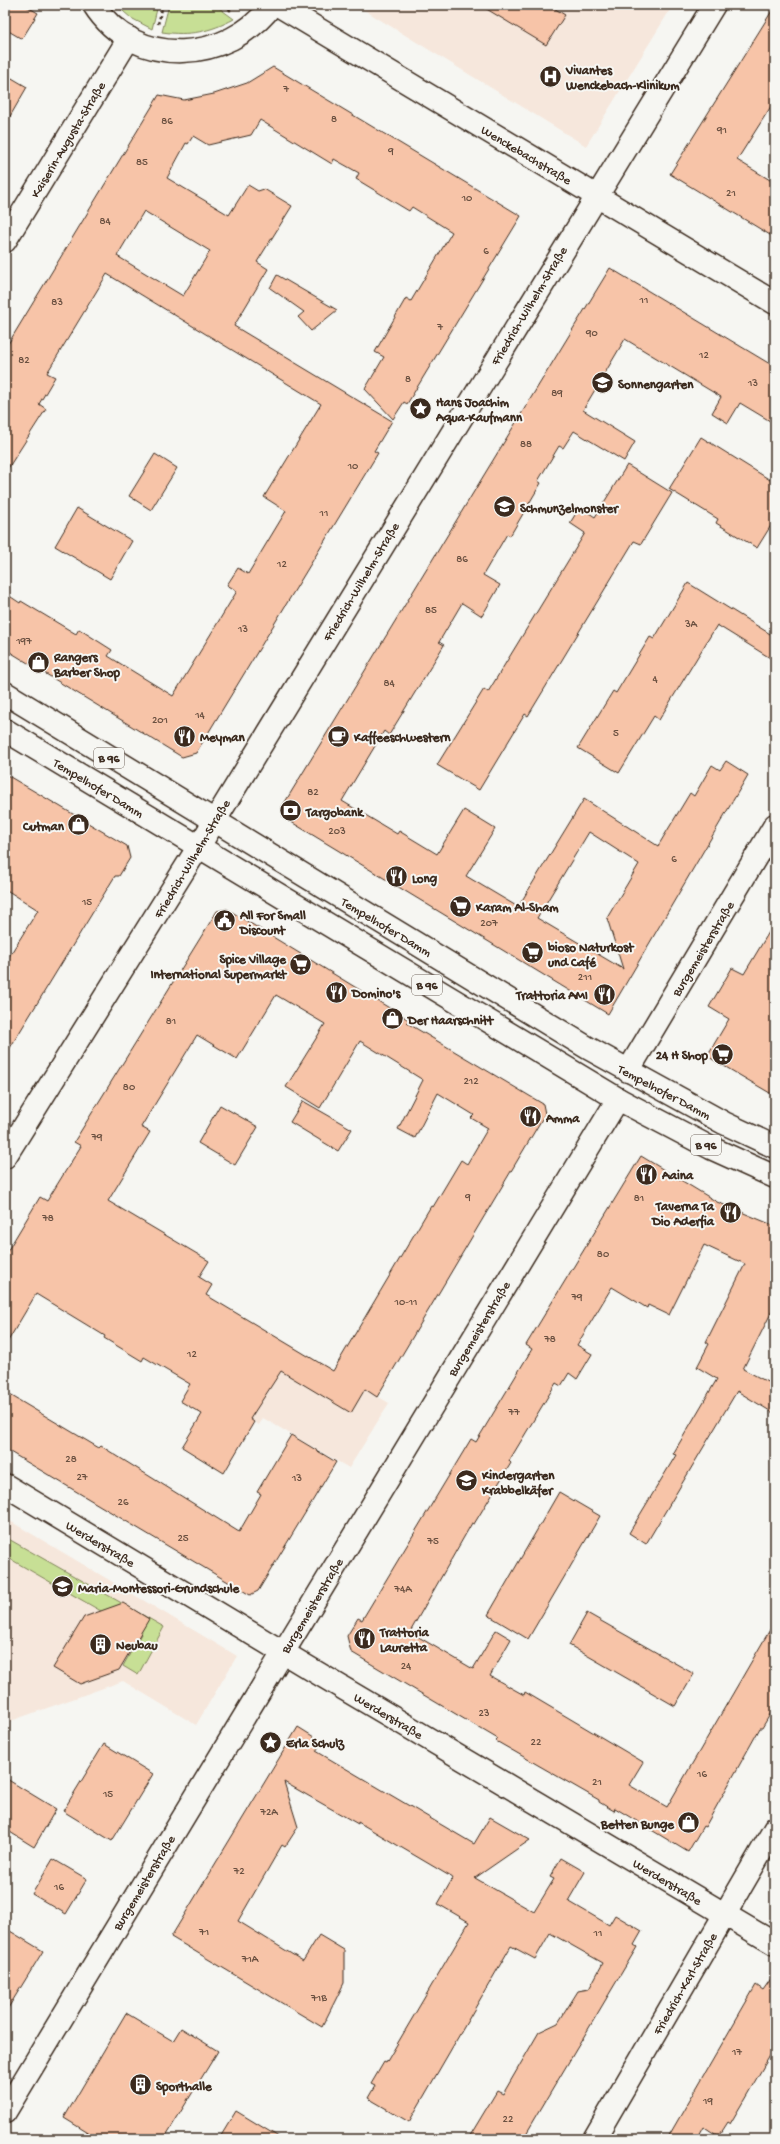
<svg xmlns="http://www.w3.org/2000/svg" width="780" height="2144" viewBox="0 0 780 2144" font-family="'Gochi Hand',sans-serif">
	<style>
		.built { fill: #f6e7dc }
		.green { fill: #c7df95; stroke: #81845a }
		.building { fill: #f7c4a8; stroke: #3b2a1e; fill-rule: evenodd }
		.lines { fill: none; stroke-linecap: round; stroke-linejoin: round }
		.street-casing { stroke: #3b2a1e; stroke-width: 25 }
		.secondary-casing { stroke: #3b2a1e; stroke-width: 25 }
		.primary-casing { stroke: #3b2a1e; stroke-width: 25 }
		.path { stroke: #3b2a1e; stroke-width: 2.5; stroke-dasharray: 3 3; stroke-linecap: butt }
		.street { stroke: #f6f6f2; stroke-width: 22 }
		.secondary { stroke: #f6f6f2; stroke-width: 22 }
		.primary { stroke: #f6f6f2; stroke-width: 22 }
		.labels { text-anchor: middle; stroke-width: 4; stroke-linejoin: round; paint-order: stroke }
		.number-label { font-size: 11px; fill: #6a5040 }
		.shield { fill: #f6f6f2; stroke: #73675e; stroke-width: 1 }
		.shield-label { font-size: 12px; font-weight: bold; fill: #3b2a1e }
		.poi-label { font-size: 13px; font-weight: bold; fill: #3b2a1e; stroke: #f6f6f2; text-anchor: start }
		.street-label { font-size: 13px; fill: #3b2a1e; stroke: #f6f6f2 }
	</style>
	<rect width="100%" height="100%" fill="#f6f6f2"/>
	<filter id="ink" filterUnits="userSpaceOnUse"><feTurbulence type="fractalNoise" baseFrequency=".025" numOctaves="2"/><feDisplacementMap in="SourceGraphic" scale="8" xChannelSelector="R" yChannelSelector="G"/><feConvolveMatrix kernelMatrix="1 2 1 2 8 2 1 2 1" color-interpolation-filters="sRGB"/></filter>
	<g filter="url(#ink)">
		<g class="built">
			<polygon points="356,5 673,5 586,146"/>
			<polygon points="206,1295 389,1403 349,1468 263,1418 259,1425 254,1422 163,1367"/>
			<polygon points="5,1518 237,1656 196,1725 123,1681 5,1723"/>
		</g>
		<g class="green">
			<polygon points="116,5 158,5 152,29 131,18"/>
			<path d="M169,5h46l19,14c-24,13 -45,17 -72,13z"/>
			<polygon points="5,1537 164,1627 138,1675 123,1666 141,1634 5,1556"/>
		</g>
		<g class="building">
			<polygon points="5,5 24,5 38,13 22,39 5,29"/>
			<polygon points="480,5 549,5 565,15 546,45"/>
			<polygon points="775,6 775,100 737,160 775,183 775,238 670,174"/>
			<path d="M273,67l248,149 -114,188 -3,-2 -11,17 -28,-30 19,-32 -9,-5 31,-54 5,3 41,-69 -40,-25 -3,4 -53,-32 3,-6 -25,-14 -2,5 -72,-44 -9,15 -43,10 -15,-9 -5,8 -2,-1 -19,35 62,37 19,-30 10,6 6,-2 28,17 -35,56 11,7 -34,57 158,95 -18,30 4,2 -182,300 -14,4 -177,-108v-56l15,10 1,-2 55,33 3,-5 33,21 -4,6 65,40 64,-105 -10,-6 11,-17 10,6 38,-63 -22,-14 57,-93 -214,-130 -60,99 8,4 -16,27 7,5 -41,64v-124l154,-254 25,5 30,-6 33,-11zM144,211l66,40 -27,45 -66,-40z"/>
			<polygon points="5,74 27,87 5,125"/>
			<path d="M610,268l165,99v57l-35,-21 -12,20 -16,-10 9,-16 -96,-58 -42,71 52,32 -11,19 -50,-30 -11,17 -4,-2 -21,35 3,2 -31,53 -3,-2 -24,41 17,10 -18,31 -20,-13 -23,39 5,3 -55,90 -5,-4 -42,70 55,33 2,-3 38,23 27,-44 31,19 -29,47 52,31 66,-108 74,47 32,-53 4,3 18,-31 8,5 6,-9 22,14 -140,239 -325,-197 -1,-10zM589,832l50,32 -32,54 16,51 -86,-51z"/>
			<polygon points="277,275 337,310 311,331 298,317 304,312 270,288"/>
			<polygon points="701,437 775,483 775,519 757,548 716,523 718,519 669,489"/>
			<polygon points="155,454 177,468 151,510 129,496"/>
			<polygon points="627,465 672,493 641,544 634,541 528,716 525,714 479,790 437,765 484,689 488,692 585,533 570,523 580,507 595,517"/>
			<polygon points="77,508 132,541 110,579 55,546"/>
			<polygon points="688,583 775,637 775,661 717,625 659,720 654,716 619,773 578,748 613,691 616,693 650,637 654,639"/>
			<polygon points="5,774 127,846 130,858 119,876 115,876 5,1056 5,963 38,910 5,889"/>
			<path d="M227,909l182,111 -2,3 136,81 2,10 -168,283 -12,-8 -14,24 -70,-42 -31,48 4,3 -30,51 -42,-26 20,-33 -22,-13 10,-17 -46,-27 -2,4 -38,-23 1,-2 -69,-42 -31,52v-91l35,-58 7,4 34,-55 -7,-4 143,-231zM276,995l49,29 -39,63 34,21 40,-67 63,39 -25,49 17,9 23,-45 36,22 -3,3 17,10 -21,36 -6,-4 -28,47 -2,-1 -98,165 -127,-76 6,-10 -13,-8 10,-16 -101,-60 42,-69 -9,-5 56,-92 40,24z"/>
			<polygon points="775,922 775,1096 707,1056 729,1019 709,1007 732,968 744,974"/>
			<polygon points="303,1101 352,1129 338,1151 290,1122"/>
			<polygon points="220,1105 258,1127 235,1165 198,1143"/>
			<polygon points="641,1156 717,1202 775,1226 775,1305 743,1369 775,1386 775,1414 737,1391 646,1544 629,1533 676,1455 673,1454 717,1379 697,1367 709,1344 706,1342 745,1264 704,1245 669,1315 648,1305 647,1308 612,1287 577,1345 592,1354 577,1379 569,1373 561,1386 556,1383 509,1461 511,1463 474,1524 472,1523 410,1632 473,1669 496,1630 511,1639 490,1676 524,1695 525,1692 643,1762 629,1785 667,1807 775,1621 775,1706 762,1728 760,1728 705,1827 703,1826 688,1852 615,1808 614,1811 599,1802 599,1800 496,1741 498,1739 351,1652 347,1636 358,1618 362,1620 471,1439 476,1442 532,1349 526,1345"/>
			<polygon points="5,1392 99,1448 101,1446 239,1532 261,1494 257,1492 291,1435 336,1462 258,1591 250,1595 5,1449"/>
			<polygon points="559,1492 600,1516 528,1639 488,1615"/>
			<polygon points="123,1603 149,1619 119,1670 80,1684 53,1668 84,1617"/>
			<polygon points="587,1613 694,1674 675,1706 569,1645"/>
			<polygon points="298,1727 322,1742 316,1751 474,1844 490,1817 530,1840 475,1878 534,1912 554,1879 550,1877 561,1858 585,1872 568,1901 609,1925 615,1915 642,1931 634,1945 637,1947 523,2139 468,2139 497,2091 503,2094 539,2032 558,2023 578,1991 589,1989 603,1963 550,1933 535,1959 511,1946 409,2122 368,2098 375,2086 371,2084 384,2062 386,2063 469,1922 438,1904 453,1878 358,1822 358,1824 284,1782 298,1827 285,1847 282,1845 238,1921 303,1961 319,1935 344,1950 344,1983 322,2027 171,1937"/>
			<polygon points="104,1744 153,1774 112,1841 63,1811"/>
			<polygon points="5,1778 56,1809 34,1847 5,1829"/>
			<polygon points="53,1859 87,1879 66,1914 32,1894"/>
			<polygon points="5,1928 43,1951 5,2013"/>
			<polygon points="775,1973 775,2047 730,2124 727,2122 718,2136 703,2126 696,2139 667,2139 756,1985 763,1990"/>
			<polygon points="126,2013 173,2041 181,2028 218,2051 164,2139 98,2139 64,2118"/>
			<polygon points="236,2111 282,2139 219,2139"/>
		</g>
		<g class="lines">
			<defs>
				<g id="street">
					<path d="M94,5c41,65 135,58 178,0"/>
					<polyline points="278,5 775,303"/>
					<polyline points="5,241 129,38"/>
					<polyline points="628,1071 775,825"/>
					<polyline points="5,1157 214,822 714,5"/>
					<polyline points="5,1485 304,1665 775,1944"/>
					<polyline points="5,2112 618,1099"/>
				</g>
				<polyline id="secondary" points="594,2139 775,1828"/>
				<g id="primary">
					<polyline points="5,693 588,1048 724,1123 775,1147"/>
					<polyline points="5,730 618,1099 711,1148 775,1177"/>
				</g>
			</defs>
			<use href="#street" class="street-casing"/>
			<use href="#secondary" class="secondary-casing"/>
			<use href="#primary" class="primary-casing"/>
			<g class="path">
				<polyline points="224,5 231,11"/>
				<polyline points="158,24 163,5"/>
			</g>
			<use href="#street" class="street"/>
			<use href="#secondary" class="secondary"/>
			<use href="#primary" class="primary"/>
		</g>
	</g>
	<defs>
		<symbol id="hospital-disc" viewBox="-11 -11 22 22"><circle r="9.5" fill="#3b2a1e" stroke="#f6f6f2"/><path d="M-5-5h3v3.5h4V-5h3V5h-3V1.5h-4V5h-3Z" fill="#fff"/></symbol>
		<symbol id="school-disc" viewBox="-11 -11 22 22"><circle r="9.5" fill="#3b2a1e" stroke="#f6f6f2"/><path d="M0-5L7-2L0 1L-7-2ZM-4 1L0 2.5L4 1V4Q0 6-4 4Z" fill="#fff"/></symbol>
		<symbol id="sight-disc" viewBox="-11 -11 22 22"><circle r="9.5" fill="#3b2a1e" stroke="#f6f6f2"/><path d="M0-6L1.8-2.2L6-1.7L2.9 1.2L3.7 5.4L0 3.3L-3.7 5.4L-2.9 1.2L-6-1.7L-1.8-2.2Z" fill="#fff"/></symbol>
		<symbol id="shop-disc" viewBox="-11 -11 22 22"><circle r="9.5" fill="#3b2a1e" stroke="#f6f6f2"/><path d="M-5-2.5h2.3a2.7 3.5 0 0 1 5.4 0H5L5.5 6h-11ZM-1.5-2.5h3a1.5 2.3 0 0 0-3 0Z" fill="#fff"/></symbol>
		<symbol id="restaurant-disc" viewBox="-11 -11 22 22"><circle r="9.5" fill="#3b2a1e" stroke="#f6f6f2"/><path d="M-5-6h1v4h1v-4h1v4h1v-4h1v5L-1.5 .5V6h-2V.5L-5-1ZM5-6V6H3V1.5H1.5Q1.5-4 5-6Z" fill="#fff"/></symbol>
		<symbol id="cafe-disc" viewBox="-11 -11 22 22"><circle r="9.5" fill="#3b2a1e" stroke="#f6f6f2"/><path d="M-5.5-4.5H6V0H3Q3 3.5 0 3.5H-2.5Q-5.5 3.5-5.5 0ZM3-3.2v2h1.7v-2ZM-6 4.5H4V6H-6Z" fill="#fff"/></symbol>
		<symbol id="bank-disc" viewBox="-11 -11 22 22"><circle r="9.5" fill="#3b2a1e" stroke="#f6f6f2"/><path d="M-6-4H6V4H-6ZM0-2.3a2.3 2.3 0 1 0 0 4.6a2.3 2.3 0 1 0 0-4.6Z" fill="#fff"/></symbol>
		<symbol id="supermarket-disc" viewBox="-11 -11 22 22"><circle r="9.5" fill="#3b2a1e" stroke="#f6f6f2"/><path d="M-6-5.5h2.5l.6 2H6L4.5 2H-2.5L-4.4-4H-6ZM-1.5 3.2a1.3 1.3 0 1 0 .1 0ZM3 3.2a1.3 1.3 0 1 0 .1 0Z" fill="#fff"/></symbol>
		<symbol id="civic-disc" viewBox="-11 -11 22 22"><circle r="9.5" fill="#3b2a1e" stroke="#f6f6f2"/><path d="M-.6-6.5H3V-4.5H.6V-3L4-1V1h2V6H-6V1h2V-1L-.6-3ZM-1.2 2.5V6h2.4V2.5Z" fill="#fff"/></symbol>
		<symbol id="building-disc" viewBox="-11 -11 22 22"><circle r="9.5" fill="#3b2a1e" stroke="#f6f6f2"/><path d="M-4-6H4V6H1V3H-1V6H-4ZM-2.5-4.3h1.7v1.8h-1.7ZM.8-4.3h1.7v1.8H.8ZM-2.5-1h1.7V.8h-1.7ZM.8-1h1.7V.8H.8Z" fill="#fff"/></symbol>
	</defs>
	<g fill-rule="evenodd">
		<use href="#hospital-disc" x="538" y="64" width="25" height="25"/>
		<use href="#school-disc" x="590" y="370" width="25" height="25"/>
		<use href="#sight-disc" x="408" y="396" width="25" height="25"/>
		<use href="#school-disc" x="492" y="494" width="25" height="25"/>
		<use href="#shop-disc" x="26" y="650" width="25" height="25"/>
		<use href="#restaurant-disc" x="172" y="724" width="25" height="25"/>
		<use href="#cafe-disc" x="326" y="724" width="25" height="25"/>
		<use href="#bank-disc" x="278" y="798" width="25" height="25"/>
		<use href="#shop-disc" x="66" y="812" width="25" height="25"/>
		<use href="#restaurant-disc" x="384" y="864" width="25" height="25"/>
		<use href="#supermarket-disc" x="448" y="894" width="25" height="25"/>
		<use href="#civic-disc" x="212" y="908" width="25" height="25"/>
		<use href="#supermarket-disc" x="520" y="940" width="25" height="25"/>
		<use href="#supermarket-disc" x="288" y="952" width="25" height="25"/>
		<use href="#restaurant-disc" x="324" y="980" width="25" height="25"/>
		<use href="#restaurant-disc" x="592" y="982" width="25" height="25"/>
		<use href="#shop-disc" x="380" y="1006" width="25" height="25"/>
		<use href="#supermarket-disc" x="710" y="1042" width="25" height="25"/>
		<use href="#restaurant-disc" x="518" y="1104" width="25" height="25"/>
		<use href="#restaurant-disc" x="634" y="1162" width="25" height="25"/>
		<use href="#restaurant-disc" x="718" y="1200" width="25" height="25"/>
		<use href="#school-disc" x="454" y="1468" width="25" height="25"/>
		<use href="#school-disc" x="50" y="1574" width="25" height="25"/>
		<use href="#restaurant-disc" x="352" y="1626" width="25" height="25"/>
		<use href="#building-disc" x="88" y="1632" width="25" height="25"/>
		<use href="#sight-disc" x="258" y="1730" width="25" height="25"/>
		<use href="#shop-disc" x="676" y="1810" width="25" height="25"/>
		<use href="#building-disc" x="128" y="2072" width="25" height="25"/>
	</g>
	<g class="labels">
		<g class="number-label">
			<text x="286" y="92">7</text>
			<text x="334" y="122">8</text>
			<text x="167" y="124">86</text>
			<text x="722" y="133">91</text>
			<text x="391" y="154">9</text>
			<text x="142" y="165">85</text>
			<text x="731" y="196">21</text>
			<text x="467" y="201">10</text>
			<text x="105" y="224">84</text>
			<text x="486" y="254">6</text>
			<text x="644" y="303">11</text>
			<text x="57" y="305">83</text>
			<text x="440" y="330">7</text>
			<text x="592" y="336">90</text>
			<text x="704" y="358">12</text>
			<text x="24" y="363">82</text>
			<text x="408" y="382">8</text>
			<text x="753" y="386">13</text>
			<text x="557" y="396">89</text>
			<text x="526" y="447">88</text>
			<text x="353" y="469">10</text>
			<text x="324" y="516">11</text>
			<text x="462" y="562">86</text>
			<text x="282" y="567">12</text>
			<text x="431" y="613">85</text>
			<text x="691" y="627">3A</text>
			<text x="243" y="632">13</text>
			<text x="24" y="644">197</text>
			<text x="655" y="682">4</text>
			<text x="389" y="686">84</text>
			<text x="200" y="718">14</text>
			<text x="160" y="723">201</text>
			<text x="616" y="736">5</text>
			<text x="313" y="795">82</text>
			<text x="337" y="834">203</text>
			<text x="674" y="862">6</text>
			<text x="87" y="905">15</text>
			<text x="489" y="926">207</text>
			<text x="585" y="980">211</text>
			<text x="171" y="1024">81</text>
			<text x="471" y="1084">212</text>
			<text x="129" y="1090">80</text>
			<text x="97" y="1140">79</text>
			<text x="468" y="1200">9</text>
			<text x="639" y="1201">81</text>
			<text x="48" y="1221">78</text>
			<text x="603" y="1257">80</text>
			<text x="577" y="1300">79</text>
			<text x="406" y="1305">10-11</text>
			<text x="550" y="1342">78</text>
			<text x="192" y="1357">12</text>
			<text x="514" y="1415">77</text>
			<text x="71" y="1462">28</text>
			<text x="82" y="1480">27</text>
			<text x="297" y="1481">13</text>
			<text x="123" y="1505">26</text>
			<text x="183" y="1541">25</text>
			<text x="433" y="1544">75</text>
			<text x="403" y="1592">74A</text>
			<text x="406" y="1669">24</text>
			<text x="484" y="1716">23</text>
			<text x="536" y="1745">22</text>
			<text x="702" y="1777">16</text>
			<text x="597" y="1785">21</text>
			<text x="108" y="1797">15</text>
			<text x="269" y="1815">72A</text>
			<text x="239" y="1874">72</text>
			<text x="59" y="1890">16</text>
			<text x="204" y="1935">71</text>
			<text x="598" y="1936">11</text>
			<text x="250" y="1962">71A</text>
			<text x="319" y="2001">71B</text>
			<text x="737" y="2055">17</text>
			<text x="708" y="2104">19</text>
			<text x="508" y="2122">22</text>
		</g>
		<g class="shield">
			<rect x="94" y="748" width="30" height="20" rx="3"/>
			<rect x="412" y="975" width="30" height="20" rx="3"/>
			<rect x="691" y="1135" width="30" height="20" rx="3"/>
		</g>
		<g class="shield-label">
			<text x="109" y="762">B 96</text>
			<text x="427" y="989">B 96</text>
			<text x="706" y="1149">B 96</text>
		</g>
		<g class="poi-label">
			<text x="566" y="74">Vivantes<tspan x="566" dy="15">Wenckebach-Klinikum</tspan></text>
			<text x="618" y="388">Sonnengarten</text>
			<text x="436" y="406">Hans Joachim<tspan x="436" dy="15">Aqua-Kaufmann</tspan></text>
			<text x="520" y="512">Schmunzelmonster</text>
			<text x="54" y="661">Rangers<tspan x="54" dy="15">Barber Shop</tspan></text>
			<text x="200" y="741">Meyman</text>
			<text x="354" y="741">Kaffeeschwestern</text>
			<text x="306" y="816">Targobank</text>
			<text x="64" y="830" text-anchor="end">Cutman</text>
			<text x="412" y="882">Long</text>
			<text x="476" y="911">Karam Al-Sham</text>
			<text x="240" y="919">All For Small<tspan x="240" dy="15">Discount</tspan></text>
			<text x="548" y="951">bioso Naturkost<tspan x="548" dy="15">und Café</tspan></text>
			<text x="286" y="963" text-anchor="end">Spice Village<tspan x="286" dy="15">International Supermarkt</tspan></text>
			<text x="352" y="997">Domino's</text>
			<text x="588" y="999" text-anchor="end">Trattoria AMI</text>
			<text x="408" y="1024">Der Haarschnitt</text>
			<text x="708" y="1059" text-anchor="end">24 H Shop</text>
			<text x="546" y="1122">Amma</text>
			<text x="662" y="1179">Aaina</text>
			<text x="714" y="1210" text-anchor="end">Taverna Ta<tspan x="714" dy="15">Dio Aderfia</tspan></text>
			<text x="482" y="1479">Kindergarten<tspan x="482" dy="15">Krabbelkäfer</tspan></text>
			<text x="78" y="1592">Maria-Montessori-Grundschule</text>
			<text x="380" y="1636">Trattoria<tspan x="380" dy="15">Lauretta</tspan></text>
			<text x="116" y="1649">Neubau</text>
			<text x="286" y="1747">Erla Schulz</text>
			<text x="674" y="1828" text-anchor="end">Betten Bunge</text>
			<text x="156" y="2090">Sporthalle</text>
		</g>
		<g class="street-label">
			<text transform="translate(67 139) rotate(-59)" y="5">Kaiserin-Augusta-Straße</text>
			<text transform="translate(527 154) rotate(31)" y="5">Wenckebachstraße</text>
			<text transform="translate(528 305) rotate(-59)" y="5">Friedrich-Wilhelm-Straße</text>
			<text transform="translate(360 581) rotate(-59)" y="5">Friedrich-Wilhelm-Straße</text>
			<text transform="translate(99 787) rotate(31)" y="5">Tempelhofer Damm</text>
			<text transform="translate(191 858) rotate(-59)" y="5">Friedrich-Wilhelm-Straße</text>
			<text transform="translate(387 926) rotate(31)" y="5">Tempelhofer Damm</text>
			<text transform="translate(702 948) rotate(-59)" y="5">Burgemeisterstraße</text>
			<text transform="translate(665 1091) rotate(28)" y="5">Tempelhofer Damm</text>
			<text transform="translate(478 1328) rotate(-59)" y="5">Burgemeisterstraße</text>
			<text transform="translate(101 1543) rotate(31)" y="5">Werderstraße</text>
			<text transform="translate(311 1605) rotate(-59)" y="5">Burgemeisterstraße</text>
			<text transform="translate(389 1715) rotate(31)" y="5">Werderstraße</text>
			<text transform="translate(668 1881) rotate(31)" y="5">Werderstraße</text>
			<text transform="translate(143 1882) rotate(-59)" y="5">Burgemeisterstraße</text>
			<text transform="translate(684 1983) rotate(-60)" y="5">Friedrich-Karl-Straße</text>
		</g>
	</g>
	<rect width="780" height="2144" fill="none" stroke="#f6f6f2" stroke-width="20"/>
	<rect x="10" y="10" width="760" height="2124" fill="none" stroke="#3b2a1e" stroke-width="1.5" filter="url(#ink)"/>
</svg>
